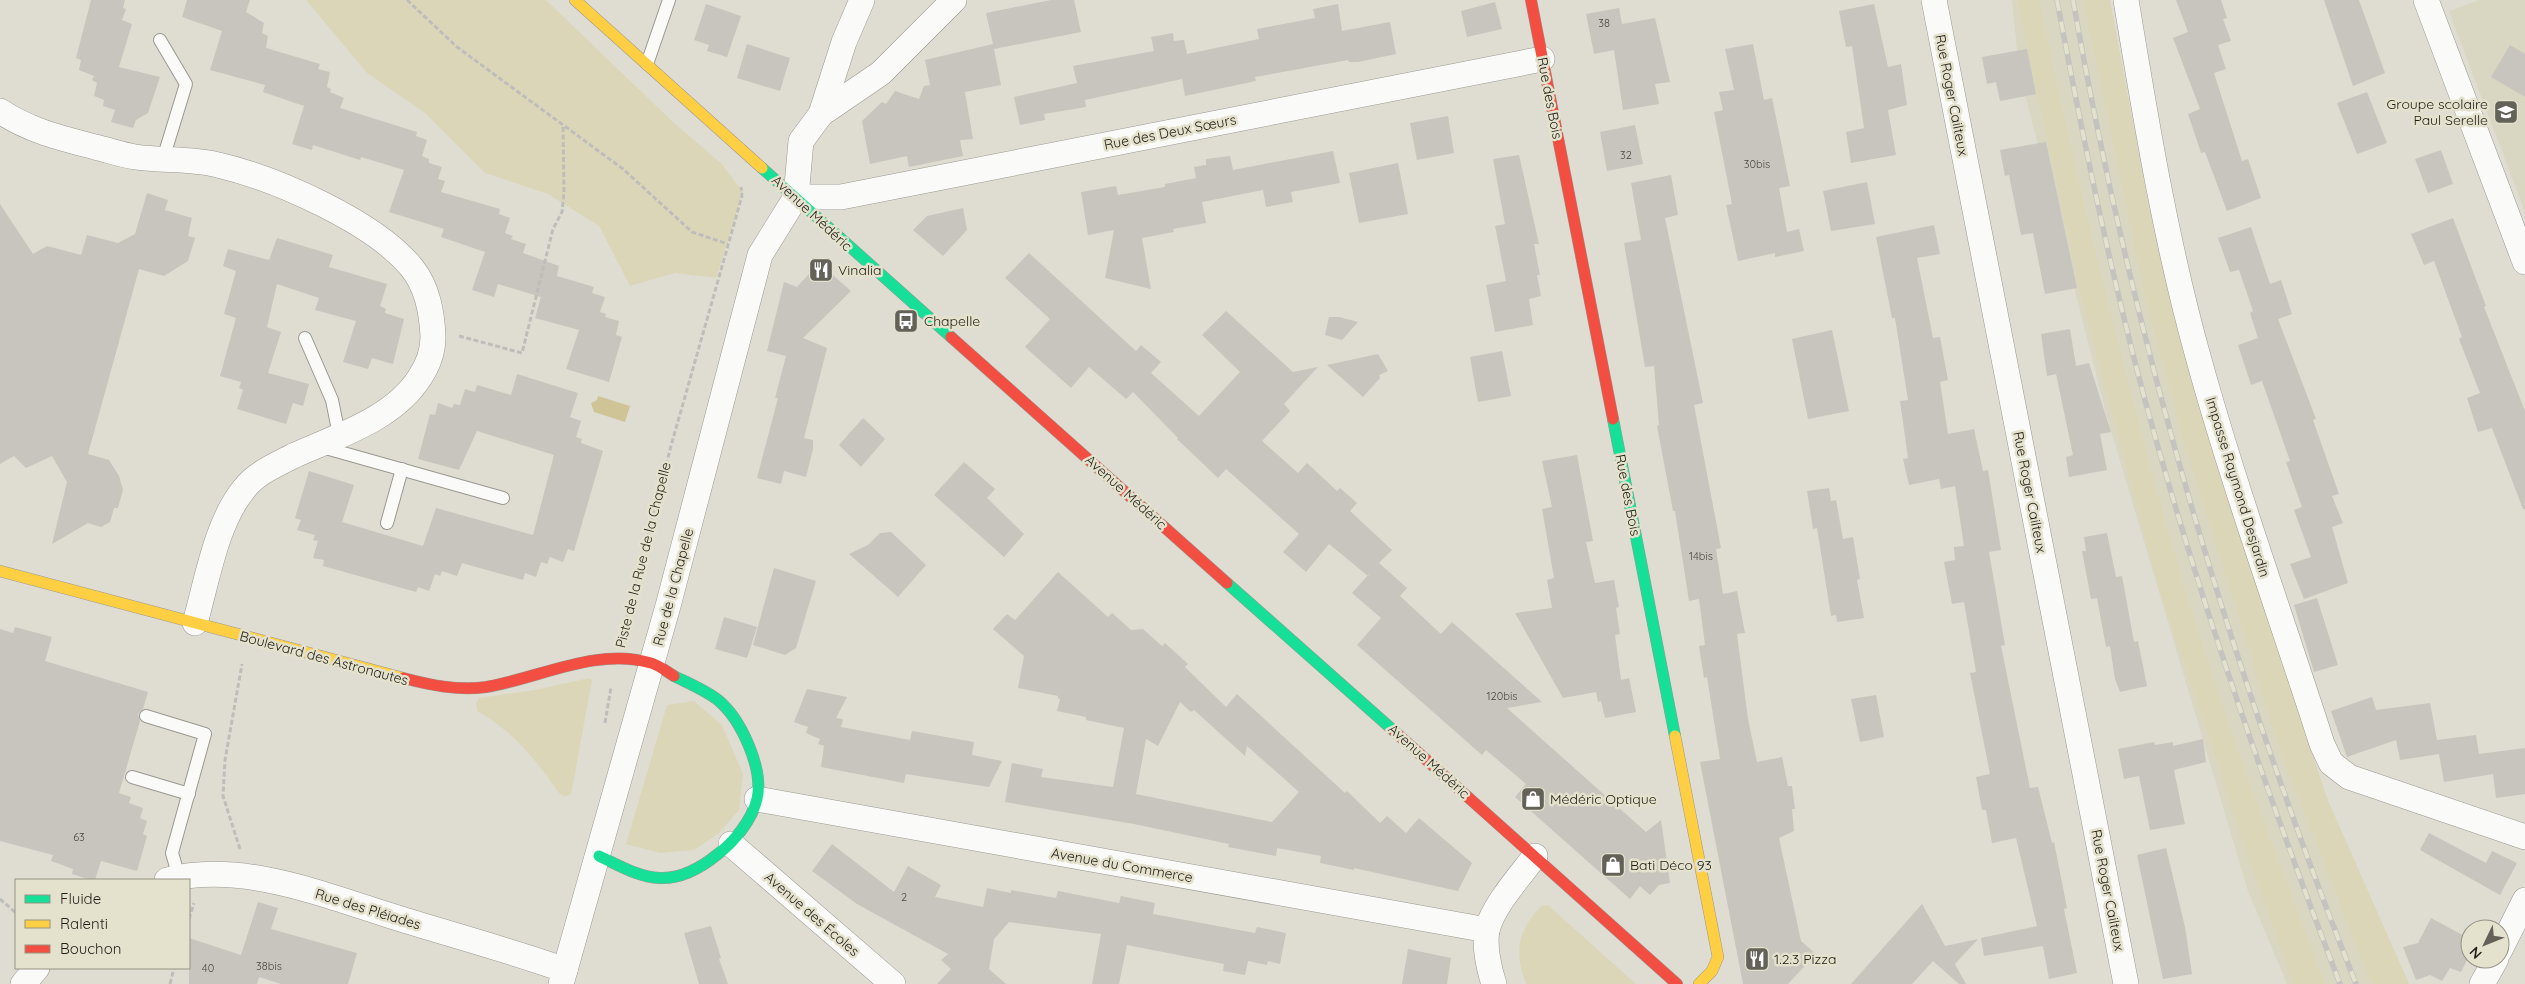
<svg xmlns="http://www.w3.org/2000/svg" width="2525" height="984" viewBox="0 0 2525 984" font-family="Quicksand,sans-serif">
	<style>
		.built { fill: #d9d6c2 }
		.green { fill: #dcd6b9 }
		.water { fill: #cec496 }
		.building { fill: #c7c5bd; fill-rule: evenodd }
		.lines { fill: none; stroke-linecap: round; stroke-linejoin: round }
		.lane-casing { stroke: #9a9891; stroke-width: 14 }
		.street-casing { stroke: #9a9891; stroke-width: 26 }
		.fast-casing { stroke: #9a9891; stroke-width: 12 }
		.slow-casing { stroke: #9a9891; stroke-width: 12 }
		.jam-casing { stroke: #9a9891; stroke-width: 12 }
		.path { stroke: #bebdba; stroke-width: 3; stroke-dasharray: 5 2.5; stroke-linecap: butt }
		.lane { stroke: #fafaf8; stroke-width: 12 }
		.street { stroke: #fafaf8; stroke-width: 25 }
		.fast { stroke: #16e098; stroke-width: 11 }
		.slow { stroke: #ffcf43; stroke-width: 11 }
		.jam { stroke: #f24e42; stroke-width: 11 }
		.rail-casing { stroke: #c4c3c0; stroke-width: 5.5 }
		.rail { stroke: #e4e1cd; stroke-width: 4; stroke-dasharray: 11; stroke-linecap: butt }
		.labels { text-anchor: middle; stroke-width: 5; stroke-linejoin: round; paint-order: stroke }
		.number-label { font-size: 11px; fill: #4c4a42 }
		.street-label { font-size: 14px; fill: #201e17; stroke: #e4e1cd }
		.poi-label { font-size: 14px; fill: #201e17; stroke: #e4e1cd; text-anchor: start }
	</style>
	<rect width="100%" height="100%" fill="#dfddd2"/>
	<g class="built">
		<polygon points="2012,0 2107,0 2117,63 2149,208 2290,714 2409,984 2287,984 2248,891 2107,417 2019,70"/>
		<polygon points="2480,0 2525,0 2525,212 2449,11"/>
	</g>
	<g class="green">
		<polygon points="306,0 546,0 672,121 722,164 743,192 716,278 675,273 630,286 599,226 548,194 485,173 426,114 367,73"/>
		<path d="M2017,0h22c42,200 90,399 148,595 39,132 90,260 138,389h-32l-39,-109 -96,-289 -76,-285z"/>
		<polygon points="2083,0 2110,0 2149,208 2200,400 2272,632 2328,801 2409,984 2371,984 2280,751 2182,436 2146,302"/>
		<path d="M589,678l3,2 -18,99 -3,15 -6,3 -6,-4c-23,-33 -46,-62 -82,-82l-1,-7 3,-6 56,-8z"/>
		<polygon points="694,701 722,725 743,774 739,810 718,834 694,850 660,853 626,844 667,705"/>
		<path d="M1548,905l88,79h-110c-12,-32 -9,-53 15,-78z"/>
	</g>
	<polygon class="water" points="598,396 630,406 625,422 594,412 591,403 597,400"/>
	<g class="building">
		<polygon points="91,0 125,0 123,8 126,9 122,20 132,24 119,67 160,77 148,113 136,120 133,128 111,122 115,110 103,106 104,100 94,96 97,83 92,80 94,76 79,70 81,60 76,58"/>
		<polygon points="187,0 250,0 246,12 264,23 262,33 268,36 266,48 320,64 318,69 330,72 327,87 331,89 330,92 344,98 340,108 417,132 416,136 427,140 422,156 429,159 429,163 442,167 438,179 445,181 441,192 500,209 499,214 510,218 505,233 513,236 511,239 526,244 523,253 559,266 557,276 594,287 592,293 605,297 600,312 606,314 605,317 619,321 616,335 622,337 609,382 566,369 579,330 535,318 541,297 498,284 494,297 472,290 485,252 441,237 444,229 389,212 404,170 361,157 360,160 313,145 312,150 292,144 304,106 263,92 265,85 210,70 222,31 182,17"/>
		<polygon points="1051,0 1074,0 1081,32 994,49 1001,85 965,92 973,139 960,140 963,156 909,167 907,156 870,164 862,121 882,102 886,104 895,91 919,99 924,86 930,85 925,60 993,44 986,13"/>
		<polygon points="2176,0 2221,0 2227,18 2223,19 2231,41 2218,45 2226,69 2214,73 2242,161 2248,159 2261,198 2227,211 2205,152 2201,153 2188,114 2200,109 2173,38 2188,32"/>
		<polygon points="2324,0 2359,0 2385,73 2353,86"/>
		<polygon points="1495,2 1502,29 1467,37 1461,11"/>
		<polygon points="706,4 741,16 727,57 707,51 709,45 694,40"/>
		<polygon points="1338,4 1342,31 1390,22 1396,54 1358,62 1349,62 1348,60 1255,77 1256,81 1185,96 1182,79 1085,100 1086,107 1044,114 1045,120 1020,125 1014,97 1077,83 1073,66 1154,51 1151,37 1173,33 1174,41 1184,40 1187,54 1259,39 1257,29 1315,18 1313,9"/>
		<polygon points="1874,4 1888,67 1901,64 1907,105 1888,110 1896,155 1851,163 1846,132 1864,128 1852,46 1846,47 1839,11"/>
		<polygon points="1619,8 1622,24 1655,18 1670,82 1655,84 1659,104 1623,110 1614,50 1594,54 1586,14"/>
		<polygon points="747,44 790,58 780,91 737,78"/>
		<polygon points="1753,44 1764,100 1772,98 1790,186 1779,188 1787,232 1799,229 1804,251 1775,257 1775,253 1738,261 1726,205 1732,204 1714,112 1723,110 1719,92 1734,90 1725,49"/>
		<polygon points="2510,45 2525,54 2525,97 2491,77"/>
		<polygon points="2027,49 2036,94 2000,101 1996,82 1987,84 1982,57"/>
		<polygon points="2367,92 2387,143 2357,154 2337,103"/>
		<polygon points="1448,116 1454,153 1417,160 1410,123"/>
		<polygon points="1635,125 1643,164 1607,171 1600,132"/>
		<polygon points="2046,142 2077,288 2045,294 2033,233 2021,235 2009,175 2005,176 2000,150"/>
		<polygon points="2441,150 2453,184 2428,193 2415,159"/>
		<polygon points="1333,151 1340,183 1291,192 1293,202 1266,207 1263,190 1202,202 1206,223 1173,229 1174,232 1142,238 1151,289 1105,278 1114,230 1088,235 1081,192 1116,186 1118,195 1165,187 1165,184 1196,178 1194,167 1206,165 1206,159 1230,156 1233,170"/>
		<polygon points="1519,155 1539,244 1534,244 1540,275 1537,275 1541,296 1529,299 1533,325 1495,332 1486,285 1506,281 1495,226 1505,224 1493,159"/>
		<polygon points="1398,163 1408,214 1359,223 1349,173"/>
		<polygon points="1671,175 1678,215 1665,218 1703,403 1694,405 1721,548 1716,549 1723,594 1737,591 1745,633 1737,634 1748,719 1757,762 1782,757 1788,786 1792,786 1795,809 1792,809 1794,831 1779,838 1801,941 1816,954 1788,984 1743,984 1700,762 1720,759 1707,677 1704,678 1699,646 1705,645 1699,599 1689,601 1675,511 1673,511 1657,426 1659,425 1654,366 1645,367 1624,243 1641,240 1631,183"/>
		<polygon points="1867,182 1875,224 1831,231 1823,191"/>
		<polygon points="147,193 168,200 165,210 192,218 188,236 195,238 188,261 164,276 139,269 88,454 109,460 119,476 123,490 118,508 114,508 110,522 101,527 88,523 52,544 67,482 52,456 26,468 14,456 0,464 0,204 33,254 47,246 81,255 87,235 118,243 135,234"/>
		<polygon points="963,208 967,230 943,256 913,230 927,216"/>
		<polygon points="2453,218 2486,306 2484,307 2525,411 2525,509 2523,509 2492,428 2478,432 2467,398 2480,393 2459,339 2462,337 2434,261 2424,265 2411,234"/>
		<polygon points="1934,225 1940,254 1917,258 1933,338 1940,337 1948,380 1940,382 1948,434 1974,429 1983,471 1988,470 2001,550 1989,552 2005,645 2001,646 2030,788 2038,787 2052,843 2054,842 2067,908 2064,909 2077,973 2049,979 2043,946 1984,956 1981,938 2037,926 2016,838 1992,843 1986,810 1982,810 1976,777 1990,774 1970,673 1976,672 1964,602 1952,604 1944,562 1955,560 1954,547 1964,546 1955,486 1941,489 1939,479 1909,485 1903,459 1908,458 1900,401 1908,400 1895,318 1892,318 1876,237"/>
		<polygon points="2251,227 2270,284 2281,280 2292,314 2278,319 2316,419 2313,420 2339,494 2332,496 2343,523 2332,527 2348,583 2304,599 2290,564 2311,557 2294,510 2302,507 2286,462 2290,461 2262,381 2251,385 2238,345 2258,338 2250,313 2253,311 2239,270 2230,272 2218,238"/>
		<polygon points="277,238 333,255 329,267 387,284 380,306 386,309 385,313 404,319 393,364 372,358 368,369 343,362 356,321 315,310 319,298 277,284 267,327 281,332 268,373 309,384 303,406 293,403 286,424 237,409 243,390 239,388 241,382 220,376 236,318 224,314 236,271 223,266 228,249 269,260"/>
		<polygon points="1029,253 1136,351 1141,345 1161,362 1151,373 1199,416 1240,372 1202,335 1226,311 1293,372 1318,367 1284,404 1290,411 1262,441 1298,473 1307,463 1337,491 1340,488 1357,503 1350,511 1392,550 1379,563 1407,588 1400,596 1441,634 1452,622 1542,702 1507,708 1646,832 1661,820 1670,883 1659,885 1650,895 1640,886 1630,899 1515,797 1526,784 1486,750 1482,755 1357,645 1381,618 1352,593 1370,573 1368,576 1329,544 1306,572 1283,552 1299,534 1226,469 1218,478 1177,439 1178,438 1133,392 1126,399 1089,367 1071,388 1025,347 1050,319 1005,278"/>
		<polygon points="819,263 851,291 803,338 827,348 804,438 813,440 813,449 806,477 784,471 781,484 757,478 778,398 775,398 786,356 767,351 784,282 797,287"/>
		<polygon points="1329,317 1339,317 1358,322 1342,340 1325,335"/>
		<polygon points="2070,329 2076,366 2089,363 2111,432 2100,434 2107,470 2069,477 2066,457 2073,455 2056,374 2047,376 2041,334"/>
		<polygon points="1832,330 1849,411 1808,419 1792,339"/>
		<polygon points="1502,351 1511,396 1478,402 1470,357"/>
		<polygon points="1378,354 1388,371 1379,375 1380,378 1363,397 1327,365"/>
		<polygon points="517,374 578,393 570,417 581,421 576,437 582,439 581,443 603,451 574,551 568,549 563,562 550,557 547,564 541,562 536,577 525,573 523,580 462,563 457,576 442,571 440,576 435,574 429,591 418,587 416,592 323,566 324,560 313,558 318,541 313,540 315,535 297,530 301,520 295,518 309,471 354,485 342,522 423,546 436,508 533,535 554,455 477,431 459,470 418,459 430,414 435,415 438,403 452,408 454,404 460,405 465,389 475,392 477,385 511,395"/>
		<polygon points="863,418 885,439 861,467 839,445"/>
		<polygon points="1577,455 1593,541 1586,542 1595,583 1614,580 1619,607 1616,608 1620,634 1615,635 1621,680 1629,678 1636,712 1605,718 1601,701 1598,702 1596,692 1563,698 1515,613 1552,608 1547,580 1554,578 1542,509 1552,507 1542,461"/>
		<polygon points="964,462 995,489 987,498 1024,534 1004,557 934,495"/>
		<polygon points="1829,488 1831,501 1836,500 1843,539 1853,537 1860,579 1857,580 1864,618 1837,622 1836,615 1831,616 1817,528 1813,529 1807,491"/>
		<polygon points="891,532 926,565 898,597 849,554 868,545 880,533"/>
		<polygon points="2107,533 2116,577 2122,576 2134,642 2138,641 2147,686 2120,692 2115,679 2110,646 2106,647 2097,598 2091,599 2082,551 2086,551 2084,537"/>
		<polygon points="774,568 816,581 796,648 785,655 753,645"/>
		<path d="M1058,572l50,45 4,-4 19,17 12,-1 19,17 3,-3 23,21 -3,3 41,40 11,-13 108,99 2,-2 33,32 7,-7 19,17 13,-15 53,45 -14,28 -104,-23v2l-34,-7 1,-7 -44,-8 -1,8 -48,-9 1,-3 -95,-20 -129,-22 7,-39 31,6 -2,8 72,10 11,-59 -38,-8v-3l-29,-6 3,-12 -2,-1v-2l-40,-8 6,-32 -31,-27 14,-15 8,6zM1180,702l11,10 3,-2 51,46 2,-10 52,46 -27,30 -136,-28 10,-55 12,7z"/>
		<polygon points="2317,598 2338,665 2314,672 2294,605"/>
		<polygon points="724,617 757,627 747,658 715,649"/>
		<polygon points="15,627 52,637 45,661 148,692 143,709 138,714 140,721 119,793 131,797 129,803 143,808 140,818 147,821 143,834 147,836 137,871 101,861 95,880 91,880 72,874 73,869 51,861 53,855 0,841 0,629 13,633"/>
		<polygon points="807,689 847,697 836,718 843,719 841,727 910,740 912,731 974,742 972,755 1002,761 989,787 906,774 904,783 821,767 824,746 818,744 820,739 806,733 808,727 794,722"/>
		<polygon points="1876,695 1884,737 1860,742 1851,699"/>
		<polygon points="2372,697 2376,710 2430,703 2437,740 2476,735 2479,754 2525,748 2525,794 2496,798 2493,774 2444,782 2439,754 2400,760 2396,740 2347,757 2331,711"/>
		<polygon points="2203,739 2206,762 2174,770 2185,824 2150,830 2139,776 2124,779 2118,749 2154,742 2155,745 2173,742 2173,746"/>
		<polygon points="2429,833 2486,863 2492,851 2517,863 2500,895 2420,850"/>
		<polygon points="832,844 894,892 908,866 941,885 935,897 983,907 987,888 1011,893 1011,890 1056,898 1058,891 1119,903 1121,896 1155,903 1153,914 1255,933 1257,927 1286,933 1280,964 1268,961 1267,965 1248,961 1245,975 1223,971 1224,964 1127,945 1119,984 1092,984 1101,934 1009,922 994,939 989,969 1006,984 937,984 951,969 941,960 948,954 857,904 812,871"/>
		<polygon points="2166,848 2185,927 2192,974 2163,979 2137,855"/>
		<polygon points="258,902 278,908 271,929 357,953 348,984 281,984 259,977 257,984 189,984 189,938 241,955"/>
		<polygon points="1922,904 1945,946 1978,939 1955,964 1966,984 1959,984 1933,961 1912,984 1851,984"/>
		<polygon points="2431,918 2470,939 2470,954 2461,972 2450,968 2442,981 2430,975 2416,980 2403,947 2418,943"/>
		<polygon points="711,926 721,958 719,959 728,984 699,984 684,933"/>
		<polygon points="1408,949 1451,958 1447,984 1402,984"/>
	</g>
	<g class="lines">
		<defs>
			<g id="lane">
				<polyline points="160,40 186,84 163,159"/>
				<polyline points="647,64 669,0"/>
				<polyline points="305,338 332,400 339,435"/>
				<polyline points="322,447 503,498"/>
				<polyline points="387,523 402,469"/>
				<polyline points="146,716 205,734 172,853 179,877"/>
				<polyline points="132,777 189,794"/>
			</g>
			<g id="street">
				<polyline points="1934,0 2126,984"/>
				<path d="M2126,0c20,121 40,243 73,360 36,130 82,256 123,384l9,19 18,14 176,60"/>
				<polyline points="2426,0 2525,262"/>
				<path d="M0,111c30,20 61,27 95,36 13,3 27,8 40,10 28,4 56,1 83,8 57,13 157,57 194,103 16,20 20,45 21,69 0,14 -5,28 -13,40 -26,42 -83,59 -127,79 -17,9 -37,17 -49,33 -28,34 -37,92 -49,134"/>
				<polyline points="821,114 881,73 954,0"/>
				<polyline points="796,197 841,197 1542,59"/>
				<polyline points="757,799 1487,930"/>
				<polyline points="731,844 893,984"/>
				<path d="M167,880c77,-20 161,17 234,39 55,17 110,32 164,51"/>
				<polyline points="2500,950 2525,900"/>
				<polyline points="23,984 37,968"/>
				<polyline points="561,984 668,606 760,255 796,197 801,141 821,114 844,42 862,0"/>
				<path d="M1494,984c-5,-15 -10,-38 -7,-54 6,-24 33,-54 48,-74"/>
				<polyline points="2482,984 2496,959"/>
			</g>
			<g id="fast">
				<polyline points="762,168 951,337"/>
				<polyline points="1613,419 1675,736"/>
				<polyline points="1227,583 1394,731"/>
				<path d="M599,856c19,9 39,21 61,22 21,1 42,-11 58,-24 16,-12 34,-34 39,-55 7,-30 -16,-80 -39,-99 -13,-10 -30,-17 -44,-24"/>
			</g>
			<g id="slow">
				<polyline points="575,0 762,168"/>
				<polyline points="0,571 403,678"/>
				<polyline points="1675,736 1718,957 1712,971 1699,984"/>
			</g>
			<g id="jam">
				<polyline points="1531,0 1613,419"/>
				<polyline points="951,337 1227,583"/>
				<path d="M403,678c27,7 55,13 83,9 54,-9 110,-40 165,-24 8,2 16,9 23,13"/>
				<polyline points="1394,731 1677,984"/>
			</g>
		</defs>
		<use href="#lane" class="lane-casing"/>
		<use href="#street" class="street-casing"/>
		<use href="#fast" class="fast-casing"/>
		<use href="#slow" class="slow-casing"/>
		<use href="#jam" class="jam-casing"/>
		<g class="path">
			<polyline points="407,0 457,47 623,169 692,232 728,244"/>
			<polyline points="459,336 522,353 553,229 562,212 564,192 563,125"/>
			<polyline points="623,632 671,446 742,196 741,187"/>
			<polyline points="605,723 611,687"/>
			<polyline points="240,849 223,796 225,760 242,664"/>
			<polyline points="0,899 16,913"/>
			<polyline points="189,919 194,903"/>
			<polyline points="170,984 174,968"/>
		</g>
		<use href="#lane" class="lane"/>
		<use href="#street" class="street"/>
		<use href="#fast" class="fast"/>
		<use href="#slow" class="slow"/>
		<use href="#jam" class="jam"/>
		<defs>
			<g id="rail">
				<path d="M2057,0c28,150 59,300 101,447 52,183 114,360 182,537"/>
				<path d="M2073,0c59,337 157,666 283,984"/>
			</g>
		</defs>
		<use href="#rail" class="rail-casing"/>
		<use href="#rail" class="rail"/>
	</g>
	<defs>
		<symbol id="school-square" viewBox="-11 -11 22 22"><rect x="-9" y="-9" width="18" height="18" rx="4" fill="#636158" stroke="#e4e1cd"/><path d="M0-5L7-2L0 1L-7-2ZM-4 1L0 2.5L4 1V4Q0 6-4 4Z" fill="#fff"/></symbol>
		<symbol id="restaurant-square" viewBox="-11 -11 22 22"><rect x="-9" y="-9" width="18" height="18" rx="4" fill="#636158" stroke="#e4e1cd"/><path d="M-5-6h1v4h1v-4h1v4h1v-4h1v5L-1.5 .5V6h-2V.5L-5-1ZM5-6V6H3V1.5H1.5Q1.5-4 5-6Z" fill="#fff"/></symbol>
		<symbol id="bus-square" viewBox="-11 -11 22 22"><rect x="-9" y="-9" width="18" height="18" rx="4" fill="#636158" stroke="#e4e1cd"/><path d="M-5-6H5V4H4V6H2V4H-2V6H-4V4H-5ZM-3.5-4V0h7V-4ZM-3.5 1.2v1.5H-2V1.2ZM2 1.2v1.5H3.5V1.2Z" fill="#fff"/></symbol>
		<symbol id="shop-square" viewBox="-11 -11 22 22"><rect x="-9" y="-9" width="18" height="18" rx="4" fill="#636158" stroke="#e4e1cd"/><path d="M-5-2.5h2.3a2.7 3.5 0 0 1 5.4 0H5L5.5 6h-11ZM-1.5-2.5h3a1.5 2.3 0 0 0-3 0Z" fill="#fff"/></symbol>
	</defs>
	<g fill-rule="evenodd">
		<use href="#school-square" x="2492" y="98" width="28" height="28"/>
		<use href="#restaurant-square" x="807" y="256" width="28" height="28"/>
		<use href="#bus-square" x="892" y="307" width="28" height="28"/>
		<use href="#shop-square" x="1519" y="785" width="28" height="28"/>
		<use href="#shop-square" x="1599" y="851" width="28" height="28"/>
		<use href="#restaurant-square" x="1743" y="945" width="28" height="28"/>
	</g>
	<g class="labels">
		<g class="number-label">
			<text x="1604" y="27">38</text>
			<text x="1626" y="159">32</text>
			<text x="1757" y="168">30bis</text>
			<text x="1701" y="560">14bis</text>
			<text x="1502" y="700">120bis</text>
			<text x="79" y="841">63</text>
			<text x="904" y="901">2</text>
			<text x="269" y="970">38bis</text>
			<text x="208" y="972">40</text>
		</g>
		<g class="street-label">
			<text transform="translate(1952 95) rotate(79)" y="5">Rue Roger Cailteux</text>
			<text transform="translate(1550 98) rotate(79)" y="5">Rue des Bois</text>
			<text transform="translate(1170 132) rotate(-11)" y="5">Rue des Deux Sœurs</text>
			<text transform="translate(812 213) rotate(43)" y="5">Avenue Médéric</text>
			<text transform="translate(2238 487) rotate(73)" y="5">Impasse Raymond Desjardin</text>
			<text transform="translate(1126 492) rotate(42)" y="5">Avenue Médéric</text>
			<text transform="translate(2030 492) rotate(79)" y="5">Rue Roger Cailteux</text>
			<text transform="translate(1628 495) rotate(79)" y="5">Rue des Bois</text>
			<text transform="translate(643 555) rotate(-76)" y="5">Piste de la Rue de la Chapelle</text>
			<text transform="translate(673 587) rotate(-75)" y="5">Rue de la Chapelle</text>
			<text transform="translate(324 658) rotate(15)" y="5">Boulevard des Astronautes</text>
			<text transform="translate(1429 761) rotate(42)" y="5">Avenue Médéric</text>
			<text transform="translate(1122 865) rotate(10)" y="5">Avenue du Commerce</text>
			<text transform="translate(2108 890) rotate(79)" y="5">Rue Roger Cailteux</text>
			<text transform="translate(368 909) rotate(17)" y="5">Rue des Pléiades</text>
			<text transform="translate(812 914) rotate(41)" y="5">Avenue des Écoles</text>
		</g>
		<g class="poi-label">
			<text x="2488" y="109" text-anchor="end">Groupe scolaire<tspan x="2488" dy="16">Paul Serelle</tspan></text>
			<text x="838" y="275">Vinalia</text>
			<text x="924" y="326">Chapelle</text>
			<text x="1550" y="804">Médéric Optique</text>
			<text x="1630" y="870">Bati Déco 93</text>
			<text x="1774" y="964">1.2.3 Pizza</text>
		</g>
	</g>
	<rect x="15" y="879" width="175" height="90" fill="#e4e1cd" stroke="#969384"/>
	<rect x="25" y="895" width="25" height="8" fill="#16e098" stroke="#969384"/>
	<text x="60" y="904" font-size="15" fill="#201e17">Fluide</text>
	<rect x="25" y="920" width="25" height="8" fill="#ffcf43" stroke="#969384"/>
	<text x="60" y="929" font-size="15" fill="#201e17">Ralenti</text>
	<rect x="25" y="945" width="25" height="8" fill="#f24e42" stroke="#969384"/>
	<text x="60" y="954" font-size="15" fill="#201e17">Bouchon</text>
	<g transform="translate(2485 944) rotate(227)"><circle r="24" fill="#e4e1cd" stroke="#969384"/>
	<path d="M0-4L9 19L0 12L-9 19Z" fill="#636158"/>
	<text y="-8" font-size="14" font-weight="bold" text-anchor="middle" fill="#201e17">N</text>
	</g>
</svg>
